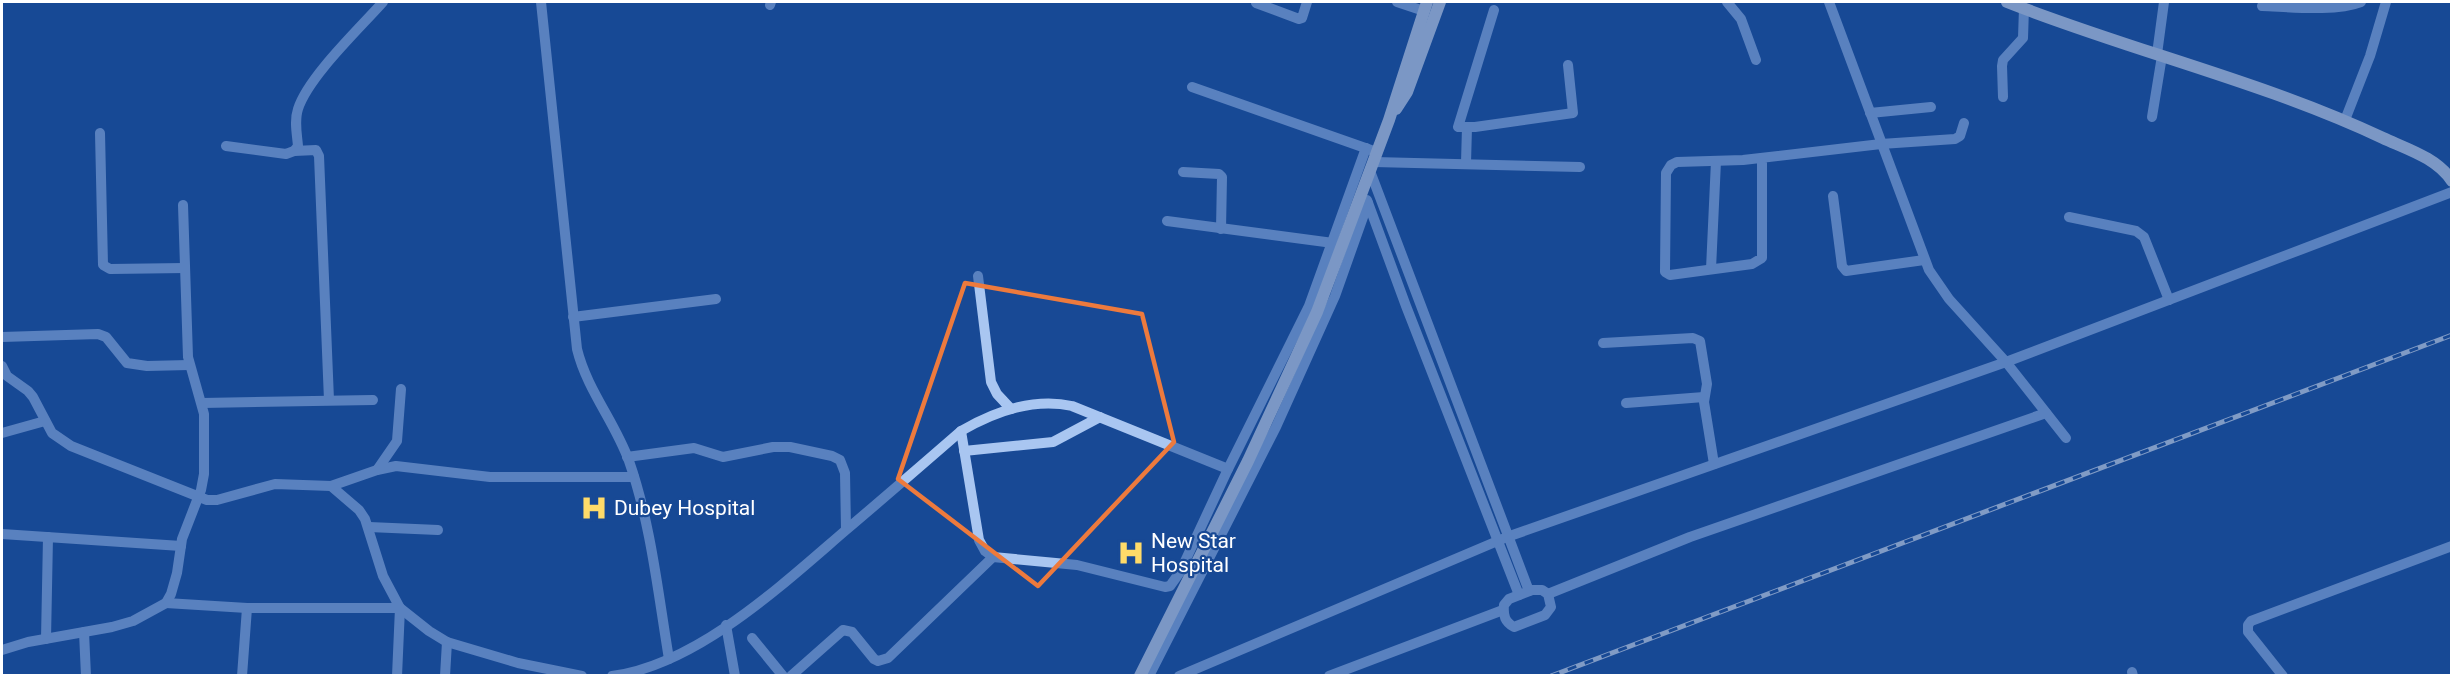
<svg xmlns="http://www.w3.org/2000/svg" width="2453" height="677" viewBox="0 0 2453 677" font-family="Roboto,sans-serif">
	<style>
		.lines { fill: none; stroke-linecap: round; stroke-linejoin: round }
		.minor { stroke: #a9c6f1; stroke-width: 10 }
		.major { stroke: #f3f7ff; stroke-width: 12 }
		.rail-casing { stroke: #fff; stroke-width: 5 }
		.rail { stroke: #184995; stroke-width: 3; stroke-dasharray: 9; stroke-linecap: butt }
		.marked { fill: none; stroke: #ed7a3d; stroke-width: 4.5; stroke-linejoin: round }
		.labels { text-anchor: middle; stroke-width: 4.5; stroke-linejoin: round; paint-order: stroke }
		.poi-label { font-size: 21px; fill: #fff; stroke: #184995; text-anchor: start }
	</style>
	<rect width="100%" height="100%" fill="#184995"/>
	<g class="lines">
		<g class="minor">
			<path d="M541,2l36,347c10,41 38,73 52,112 22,63 29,132 40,198"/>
			<polyline points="1397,2 1424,11"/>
			<polyline points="1727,2 1741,19 1756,60"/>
			<polyline points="1829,2 1929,270 1949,299 2006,362 2066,438"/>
			<polyline points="1256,3 1299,19 1302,18 1307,2"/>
			<polyline points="770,5 771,2"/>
			<path d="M2262,6c28,1 73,6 99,-4"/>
			<polyline points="1494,10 1458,127 1475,127 1573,113 1568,65"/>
			<polyline points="2157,54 2164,2"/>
			<polyline points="1192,87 1371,150"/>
			<polyline points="2003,97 2002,66 2003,60 2023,38 2024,8"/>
			<polyline points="1870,113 1931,107"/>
			<polyline points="2152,117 2162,56"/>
			<polyline points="2345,120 2370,56 2386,2"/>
			<polyline points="100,133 103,265 110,269 185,268"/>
			<path d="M226,146l60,8 8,-3 4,-5c-1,-12 -4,-25 0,-37 10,-32 62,-81 85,-107"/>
			<polyline points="294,151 316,150 319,156 329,400"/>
			<polyline points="1762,158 1762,258 1752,264 1670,275 1665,272 1666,173 1671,165 1677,162 1743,160 1881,144 1955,139 1960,136 1964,123"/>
			<polyline points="1374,162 1580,167"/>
			<polyline points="1466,163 1467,127"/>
			<polyline points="1370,171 1529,591"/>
			<polyline points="1183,172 1219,174 1222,177 1221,229"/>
			<polyline points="1833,196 1842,266 1846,271 1924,260"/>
			<polyline points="1367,200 1406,306 1519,595"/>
			<polyline points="2069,217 2136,231 2144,237 2169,300"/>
			<polyline points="1167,221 1333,243"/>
			<polyline points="1711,269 1716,161"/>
			<polyline points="978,276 991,382 997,394 1011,409"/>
			<polyline points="573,317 716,299"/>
			<polyline points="2,337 98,334 106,337 127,363 147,366 189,365"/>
			<polyline points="1603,343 1693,338 1700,341 1707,384 1704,402 1714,464"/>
			<polyline points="2,366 7,376 28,391 33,397 52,433 71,446 207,500 217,500 275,484 331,486 377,470 396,466 490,477 634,477"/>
			<polyline points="202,403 373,400"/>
			<polyline points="1626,403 1704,397"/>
			<polyline points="961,431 979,540 985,551 993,557 1077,565 1165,587 1170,586 1180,572 1228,469 1309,306 1366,148"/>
			<polyline points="2,433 45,421"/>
			<polyline points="964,451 1053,442 1100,417"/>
			<polyline points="627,457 694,448 723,457 773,447 790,447 832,456 840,460 845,473 846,529"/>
			<polyline points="377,470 397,441 401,389"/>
			<polyline points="331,486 359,510 365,519 383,576 400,608 397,676"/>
			<polyline points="369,527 438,530"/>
			<polyline points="2,534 181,546"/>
			<path d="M1532,590h10l6,4 3,13 -6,8 -31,12c-9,-5 -11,-11 -10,-22l5,-6z"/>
			<polyline points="1548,594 1690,537 2046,413"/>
			<polyline points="166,603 247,608 400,608 429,631 447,642 518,663 582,676"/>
			<polyline points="726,625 735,676"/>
			<polyline points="84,632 86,676"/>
			<polyline points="752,638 783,676"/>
			<polyline points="46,639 48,537"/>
			<polyline points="2,650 28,642 112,627 133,621 166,603 171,594 177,573 182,539 201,490 204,474 204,414 188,357 183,205"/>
			<polyline points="2132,672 2133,676"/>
			<polyline points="242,676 247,608"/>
			<polyline points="445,676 447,642"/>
			<path d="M612,676c85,-11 171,-92 234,-146 39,-33 77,-66 115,-99 33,-19 72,-34 111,-25l156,63"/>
			<polyline points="791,676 843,630 852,632 874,659 878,661 888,658 993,557"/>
			<polyline points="1149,676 1276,427 1335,296 1368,203"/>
			<polyline points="1179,676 1507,537 2006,362 2452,192"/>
			<polyline points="1329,676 1503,610"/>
			<polyline points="2283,676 2248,632 2248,625 2251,621 2452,546"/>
		</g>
		<g class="major">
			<path d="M2007,2c124,49 255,79 376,136 24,11 54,20 69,43"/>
			<polyline points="1396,109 1407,92 1440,2"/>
			<polyline points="1140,676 1248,461 1317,312 1389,120 1427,2"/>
		</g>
		<defs>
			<polyline id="rail" points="1551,676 2452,335"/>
		</defs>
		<use href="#rail" class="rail-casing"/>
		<use href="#rail" class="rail"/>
	</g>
	<path d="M0 0H2453V677H0ZM965,283l177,31 32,128 -136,144 -140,-107z" fill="#184995" fill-opacity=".55" fill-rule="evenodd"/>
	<path class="marked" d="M965,283l177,31 32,128 -136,144 -140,-107z"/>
	<defs>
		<symbol id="hospital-bare" viewBox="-9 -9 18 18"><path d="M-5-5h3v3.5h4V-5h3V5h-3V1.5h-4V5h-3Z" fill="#ffdb69" stroke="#184995" stroke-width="2.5" paint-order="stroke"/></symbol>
	</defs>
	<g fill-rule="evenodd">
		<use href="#hospital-bare" x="575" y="489" width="38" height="38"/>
		<use href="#hospital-bare" x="1112" y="534" width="38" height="38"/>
	</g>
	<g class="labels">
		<g class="poi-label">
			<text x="614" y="515">Dubey Hospital</text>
			<text x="1151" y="548">New Star<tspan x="1151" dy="24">Hospital</tspan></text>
		</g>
	</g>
	<rect width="2453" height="677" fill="none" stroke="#ffffff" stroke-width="6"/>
</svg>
